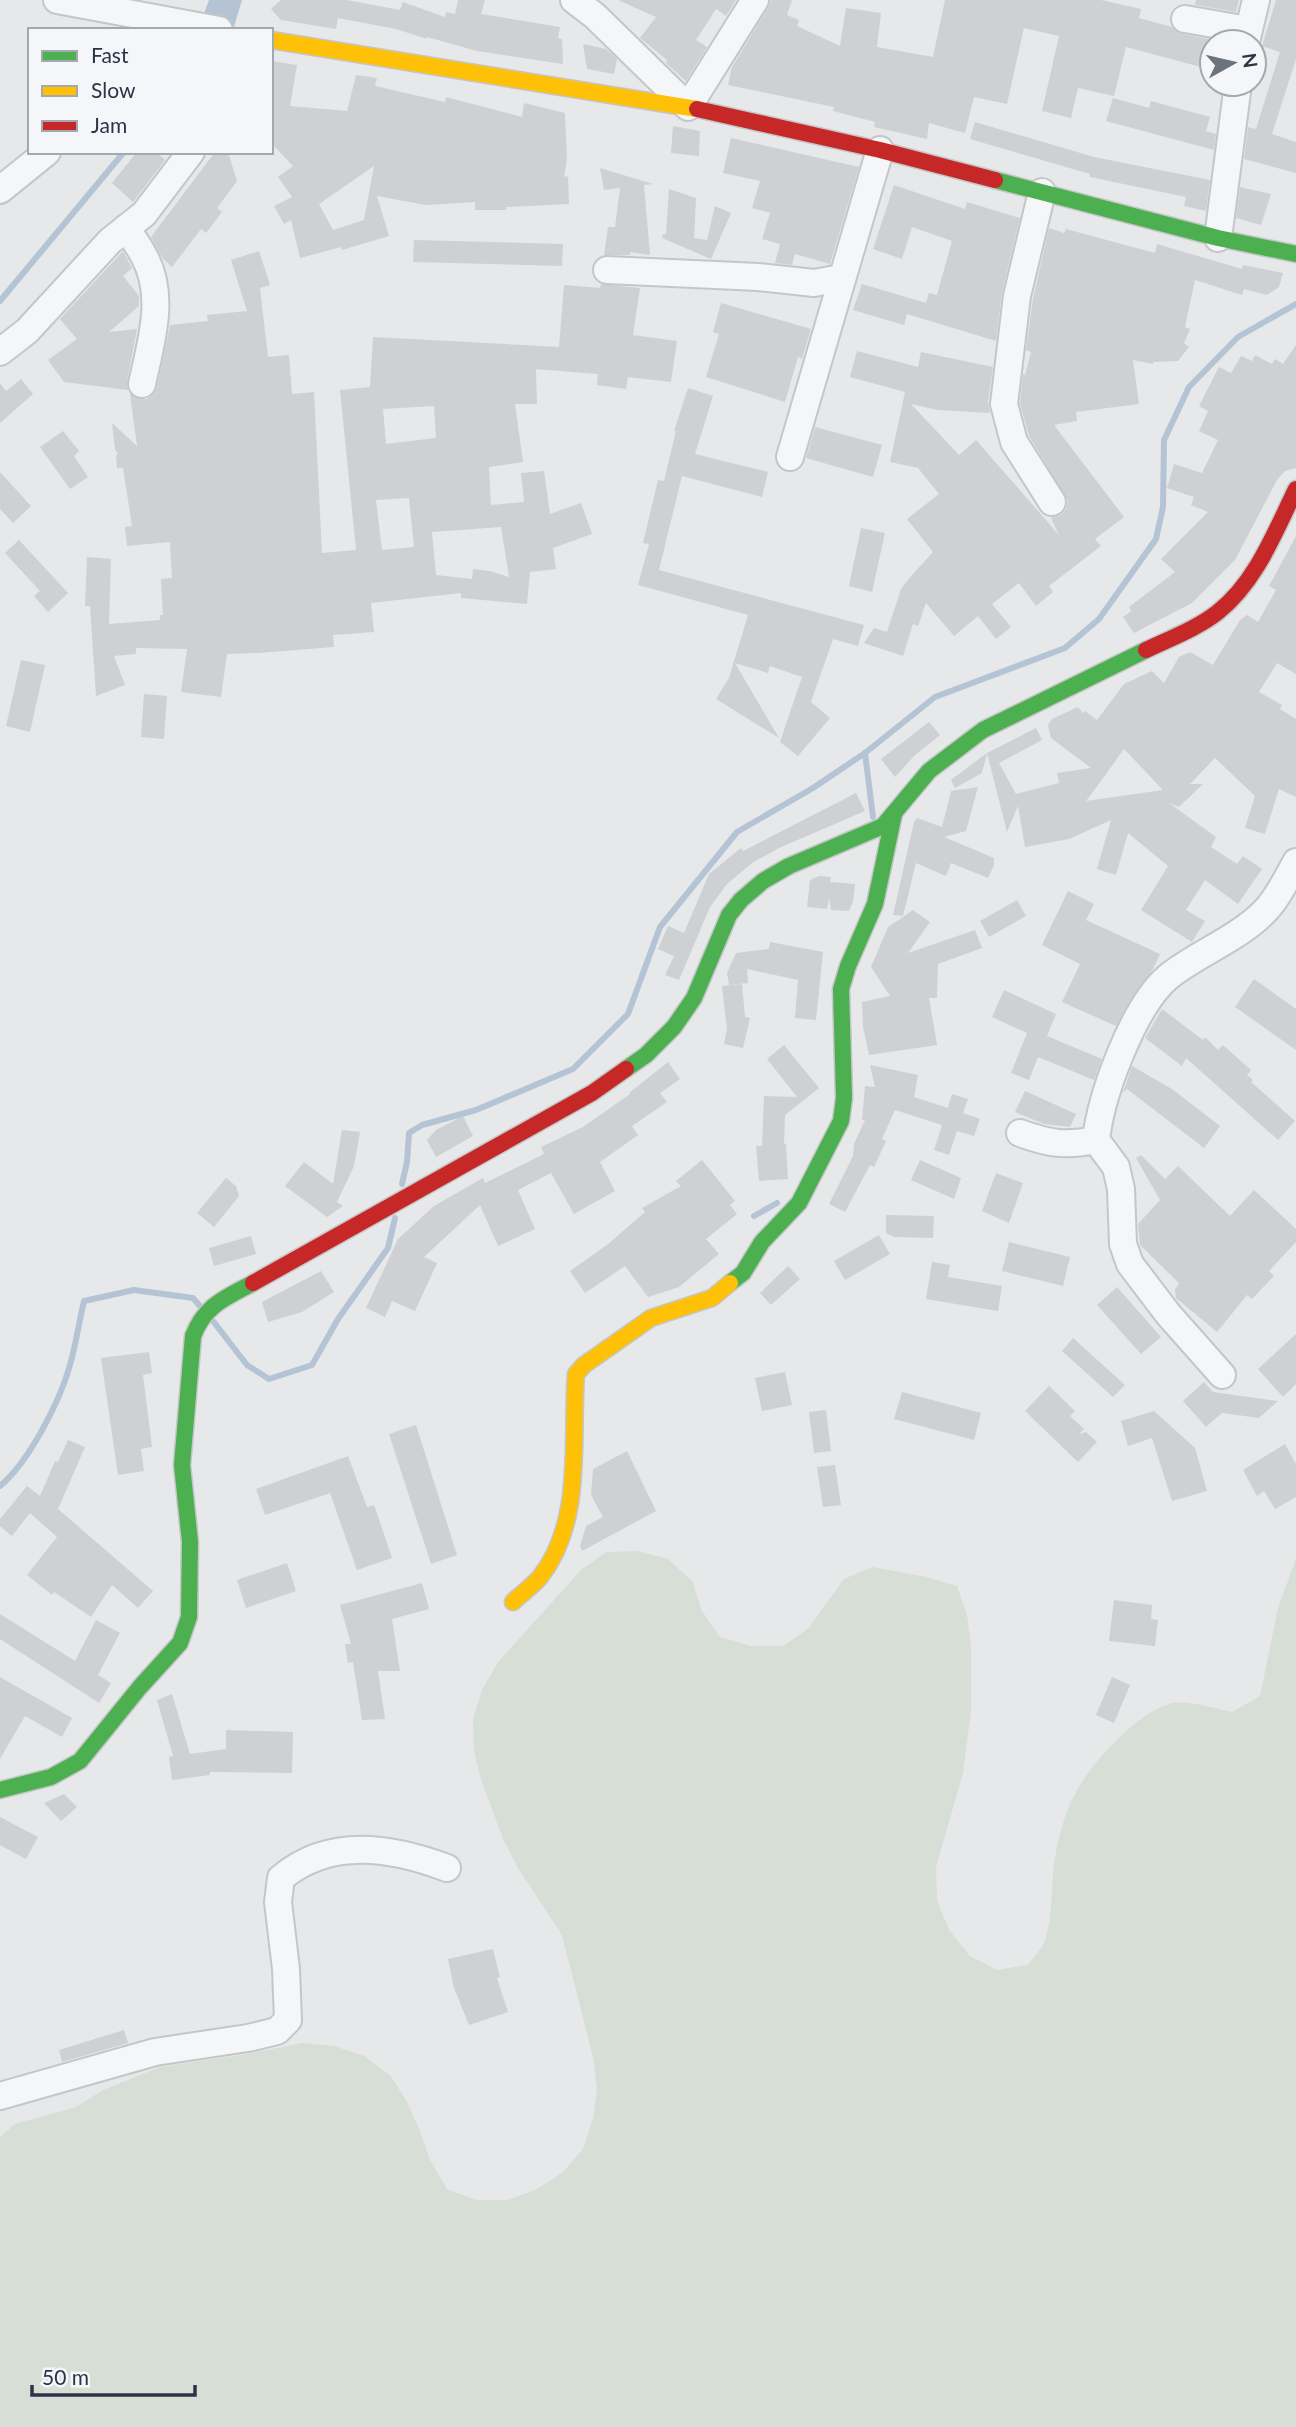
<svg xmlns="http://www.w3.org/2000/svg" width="1296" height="2427" viewBox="0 0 1296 2427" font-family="Lato,sans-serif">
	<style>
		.green { fill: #d6ded6 }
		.water { fill: #b4c4d5 }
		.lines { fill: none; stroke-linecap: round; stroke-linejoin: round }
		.stream { stroke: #b4c4d5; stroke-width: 6 }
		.building { fill: #ced0d3; fill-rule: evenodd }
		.street-casing { stroke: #c4c6c8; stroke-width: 30 }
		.fast-casing { stroke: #c4c6c8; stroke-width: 19 }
		.slow-casing { stroke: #c4c6c8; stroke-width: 19 }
		.jam-casing { stroke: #c4c6c8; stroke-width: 19 }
		.street { stroke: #f5f6f7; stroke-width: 26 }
		.fast { stroke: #4caf50; stroke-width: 16 }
		.slow { stroke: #ffc107; stroke-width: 16 }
		.jam { stroke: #c62828; stroke-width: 16 }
	</style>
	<rect width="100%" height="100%" fill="#e6e8ea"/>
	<path class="green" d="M637,1551l31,8 24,22 10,30 18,26 31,9h32l25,-17 36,-50 28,-12 54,10 31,9 10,29 4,32v64l-8,62 -27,94 1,33 12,30 21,26 27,14 31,-5c6,-8 15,-18 18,-27 8,-29 4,-61 11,-91 4,-19 11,-43 22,-60 16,-28 58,-73 90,-83 15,-5 47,5 63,8l28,-16 18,-88 18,-49v868h-1296v-290l15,-13 61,-17 27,-17 57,-23 81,-12 61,-12 32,3 30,10 26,19 17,27 13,29 10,29 17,29 29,11h32l29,-11 26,-17 20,-23 10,-30 4,-30 -4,-32 -31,-122 -44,-67 -14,-27 -22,-58 -8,-32 -1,-32 9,-29 16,-28 83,-92 25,-18z"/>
	<polygon class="water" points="209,0 242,0 233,30 198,30"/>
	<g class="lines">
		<g class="stream">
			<polyline points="0,301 124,152"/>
			<polyline points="865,753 873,817"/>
			<polyline points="402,1184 407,1162 409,1133 422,1125 476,1110 573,1069 628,1014 660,927 737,832 813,788 865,753 935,697 1065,648 1099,619 1156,539 1163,507 1164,440 1189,387 1238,337 1296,304"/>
			<polyline points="754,1216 777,1203"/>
			<polyline points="213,1321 247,1365 269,1379 312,1365 338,1319 388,1248 395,1218"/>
			<path d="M0,1486c29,-24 60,-85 70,-121 6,-21 9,-43 14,-64l50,-11 59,8 6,7"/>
		</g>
	</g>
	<g class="building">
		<polygon points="281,0 347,0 400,10 403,2 445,17 446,12 455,14 458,0 485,0 481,14 560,27 558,38 562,39 563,64 477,51 427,37 427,39 396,29 338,18 336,29 281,20 271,9"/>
		<polygon points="618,0 736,0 726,16 716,9 696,40 707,47 686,81 666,63 667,60 640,38 656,17"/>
		<polygon points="771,0 792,0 787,15 799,20 797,26 840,46 846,8 881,13 877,47 933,57 945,0 1101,0 1141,9 1139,18 1172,27 1182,34 1225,42 1212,42 1212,70 1126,47 1114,96 1078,88 1071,118 1042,111 1059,36 1024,28 1007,104 974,97 965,133 929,123 927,139 874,127 875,122 833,111 834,107 728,85 732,67 768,8"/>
		<polygon points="1196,0 1239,0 1236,12 1195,5"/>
		<polygon points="1276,0 1296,0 1296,59 1272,134 1296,142 1296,173 1244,159 1248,127 1256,129 1280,52 1262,46"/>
		<polygon points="583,44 606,49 617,59 614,74 587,69"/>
		<path d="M271,61l26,4 -7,41 57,5 9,-36 21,3 -2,8 70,16 1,-5 76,20 2,-14 41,10 2,46 -3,18 4,-1 1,28 -63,3v3h-31v-8l-49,3 -49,-9 12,40 -47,14 -1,-3 -41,11 -9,-38 -7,4 -10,-18 18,-9 -14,-20 15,-11 -22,-23zM374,166l-10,54 -31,10 -14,-26z"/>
		<polygon points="1113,98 1149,108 1151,101 1210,117 1206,131 1216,134 1214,150 1106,121"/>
		<polygon points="975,122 1094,157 1210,180 1206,211 1184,206 1186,197 1090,177 1090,174 970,139"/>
		<polygon points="673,126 700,131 699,156 671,153"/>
		<polygon points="731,138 859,167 830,264 795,254 792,265 775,263 780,244 762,239 770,213 752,208 760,181 723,173"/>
		<polygon points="137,152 156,152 165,160 133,202 112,183"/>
		<polygon points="215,152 228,152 237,181 217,208 222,212 206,233 201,229 172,267 163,259 151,237"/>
		<polygon points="600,168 653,184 644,185 650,255 630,252 630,255 604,255 608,227 615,227 620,188 604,190"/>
		<polygon points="894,185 965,209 967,202 1020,218 1002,292 996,341 907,314 904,325 853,310 862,284 926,303 929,293 937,295 952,241 912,227 902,259 873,249"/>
		<polygon points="1240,187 1271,194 1261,225 1236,218"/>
		<polygon points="669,189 696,198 694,238 707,240 715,206 731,213 711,259 662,238 663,234 666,234"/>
		<polygon points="1049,228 1064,233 1066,229 1155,253 1157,244 1242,269 1243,265 1283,273 1279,287 1267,295 1244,289 1242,295 1195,280 1185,327 1190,329 1184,343 1189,347 1178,361 1153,362 1153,364 1133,360 1139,404 1076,412 1077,421 1054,425 1124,517 1095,539 1101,546 1049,586 1053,592 1036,606 1019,583 992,604 1011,627 996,639 978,616 954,636 926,603 918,626 913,624 903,656 864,643 874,628 887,632 901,589 912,575 933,552 907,519 939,494 918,468 890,462 905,392 850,377 857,351 918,367 921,352 993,367 988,402 990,413 938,410 911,404 959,455 976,440 1059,535 1051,518 1061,515 1066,509 1068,501 1029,436 1020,403 1023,374 1025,375 1031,352 1026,350 1033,299"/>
		<polygon points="414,240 563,244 562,266 413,262"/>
		<polygon points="123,251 132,268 123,276 139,296 139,306 109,332 137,329 127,381 128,390 64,382 48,360 77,339 60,319"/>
		<path d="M259,251l11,34 -10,3 8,69 21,-2 3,39 22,-2 8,161 34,-3 -16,-160 30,-3 3,-50 186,10 5,-62 36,3 1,-4 39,4 -7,47 44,6 -6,41 -43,-5 -2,12 -29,-4 1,-11 -62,-5 1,35h-22l8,58 -34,5 2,38 33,-3 -3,-29 23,-2 6,43 31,-11 11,31 -39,14 3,21 -26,3 -3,32 -66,-6v-5l-90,10 3,29 -41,3 1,12 -76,6 -31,1 -6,43 -40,-5 6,-43 -51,-1v6l-22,2 11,29 -29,11 -6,-90h-5l2,-49 24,2 -2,65 51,-4v-5h3l-2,-36 11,-1 -2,-36 -43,4 -2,-19 7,-1 -9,-58h-6l-1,-13 2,-1 -3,-5 -3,-26 25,23 -7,-52 9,5h8l7,-5 3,-7 13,-62 38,-4 -1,-6 40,-4 -16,-51zM434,406l2,32 -50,6 -3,-35zM409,498l5,49 -32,3 -6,-50zM501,527l8,50 -19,-6 -17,-2 -1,10 -36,-4 -4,-43z"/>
		<polygon points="721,303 811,329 802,359 798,357 785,402 706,377 719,334 713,332"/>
		<polygon points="1296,345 1296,468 1285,471 1277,480 1235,560 1192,603 1134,633 1123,617 1131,611 1129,607 1175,572 1161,559 1208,512 1191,505 1194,497 1167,488 1174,464 1202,473 1218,440 1199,431 1208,411 1199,406 1219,367 1231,373 1241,356 1252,361 1255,355 1272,364 1275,359 1283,364"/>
		<polygon points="21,379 33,394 0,423 0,383 6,391"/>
		<polygon points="688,388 713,396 695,454 768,472 762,497 682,476 659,570 864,625 858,646 833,639 811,702 830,718 798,756 780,742 802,677 770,666 768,673 735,663 779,738 716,699 729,678 748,615 638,585 649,544 643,543 658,480 664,481 676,431 674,431"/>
		<polygon points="815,427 882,445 873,477 806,458"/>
		<polygon points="63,431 79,451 74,456 88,477 70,489 40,447"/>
		<polygon points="0,472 31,506 13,523 0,509"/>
		<polygon points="861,528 885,533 872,592 849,586"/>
		<path d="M1296,536v138l-19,-11 -18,29 23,13 -2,4 16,10v78l-17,-8 -14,45 -20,-6 10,-32 -40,-38 -25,26h13l-24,23 -10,-4 47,34 -5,10 26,17 6,-8 19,13 -24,35 -33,-24 -19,30 19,11 -13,21 -51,-32 27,-44 -40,-33 -12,42 -19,-6 14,-49 -42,19 -44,8 -7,-41 -11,26 -20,-79 49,-25 6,12 -43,23 17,31 43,-11 -2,-10 34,-5 -40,-30 -3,-13 4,-6 26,-12 5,6 2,-2 12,9 27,-36 28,-13 12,12 15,-26 11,-5 23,13 27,-45 7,-5 11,7 18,-32 -7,-4zM1124,749l39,41 -77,11 18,-24z"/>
		<polygon points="19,540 68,593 48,612 34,596 40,591 5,553"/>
		<polygon points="21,660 45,665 30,732 6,726"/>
		<polygon points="144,694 167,696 164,739 141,737"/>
		<polygon points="929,722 940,735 915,755 895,777 881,759"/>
		<polygon points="987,753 982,773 955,788 951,780"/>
		<polygon points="978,787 966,831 944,837 994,858 994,865 988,878 951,863 946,876 916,863 903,916 893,915 914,822 917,818 942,827 951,791"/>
		<polygon points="856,793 865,811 779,848 752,863 727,884 710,907 679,980 665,975 674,956 658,949 668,926 684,933 709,874 741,848 743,851"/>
		<polygon points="819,876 831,877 830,882 855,884 853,902 849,911 831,910 829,898 827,909 807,907 810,880"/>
		<polygon points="1068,891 1094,904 1086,920 1160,954 1153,969 1130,1000 1116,1026 1062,1002 1080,964 1042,945"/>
		<polygon points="1017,900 1026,916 989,937 980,921"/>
		<polygon points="913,910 930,922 908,953 975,930 982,948 938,964 937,998 929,998 937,1045 869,1055 863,1027 862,1002 890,996 871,967 888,927"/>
		<polygon points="770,942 823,952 816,1020 795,1018 798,980 747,969 748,983 729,985 727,973 736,953 769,949"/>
		<polygon points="1254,979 1296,1009 1296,1050 1235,1007"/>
		<polygon points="742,984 745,1017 750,1018 743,1048 724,1044 727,1029 722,986"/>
		<polygon points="1004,990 1056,1014 1047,1036 1102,1059 1094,1080 1038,1057 1029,1080 1011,1073 1027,1033 992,1017"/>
		<polygon points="1162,1009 1203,1040 1205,1037 1218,1050 1223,1045 1251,1070 1247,1075 1253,1080 1251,1082 1295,1121 1278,1140 1186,1058 1182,1066 1145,1038"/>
		<polygon points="784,1045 819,1088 785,1115 784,1144 786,1144 788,1179 759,1181 756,1146 762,1146 764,1096 797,1097 767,1059"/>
		<polygon points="668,1062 680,1079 660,1093 667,1102 632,1126 638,1135 600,1162 615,1191 574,1214 551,1173 518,1190 535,1229 498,1246 480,1205 424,1257 437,1263 415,1311 392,1301 385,1317 366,1308 398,1239 434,1206 483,1178 485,1183 544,1154 541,1147 583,1127 630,1094 629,1093"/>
		<polygon points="870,1065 918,1075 914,1097 948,1108 952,1094 968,1099 963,1113 980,1119 974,1136 957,1131 949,1155 934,1150 942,1125 895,1110 882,1139 886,1141 874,1167 870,1165 845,1212 829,1204 853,1156 854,1144 865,1120 862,1120 865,1086 875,1087"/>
		<polygon points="1132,1066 1172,1089 1220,1126 1204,1148 1127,1089 1123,1093"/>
		<polygon points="1025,1091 1076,1114 1070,1127 1044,1124 1015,1112"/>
		<polygon points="463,1116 473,1136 436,1157 427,1140 436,1130"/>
		<polygon points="342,1130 360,1132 354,1166 337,1202 343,1206 327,1217 285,1186 304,1162 333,1184"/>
		<polygon points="1141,1155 1165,1179 1178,1166 1230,1216 1254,1190 1296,1229 1296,1242 1269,1271 1274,1276 1252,1299 1247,1295 1217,1332 1176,1298 1175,1290 1179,1283 1140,1245 1138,1224 1160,1200 1136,1158"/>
		<polygon points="702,1160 735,1201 730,1205 737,1214 706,1239 719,1254 679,1287 648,1297 625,1266 585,1293 570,1271 607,1245 645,1212 642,1208 681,1186 676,1181"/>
		<polygon points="920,1160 961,1178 954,1199 911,1180"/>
		<polygon points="996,1173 1023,1183 1009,1223 982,1211"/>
		<polygon points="226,1178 236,1186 239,1196 214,1227 197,1213"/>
		<polygon points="886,1215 934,1216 933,1238 894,1237 886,1233"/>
		<polygon points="879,1235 890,1254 845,1280 834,1261"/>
		<polygon points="251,1236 256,1254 214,1266 209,1248"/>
		<polygon points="1009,1242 1070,1257 1063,1286 1002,1271"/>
		<polygon points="932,1262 950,1265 948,1277 1002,1286 998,1311 926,1299"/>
		<polygon points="788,1266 800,1279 771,1305 760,1293"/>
		<polygon points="321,1271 334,1292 302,1312 268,1322 262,1302"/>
		<polygon points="1117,1287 1161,1337 1141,1354 1097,1305"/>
		<polygon points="1296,1334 1296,1384 1283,1397 1258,1369"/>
		<polygon points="1073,1338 1125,1385 1113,1397 1062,1351"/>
		<polygon points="149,1352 152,1373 143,1375 152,1447 141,1449 144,1471 118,1475 101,1358"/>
		<polygon points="785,1372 792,1405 762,1411 755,1378"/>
		<polygon points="1204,1382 1213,1392 1278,1401 1259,1418 1222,1413 1206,1427 1183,1401"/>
		<polygon points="1049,1386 1075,1411 1070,1416 1084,1429 1079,1434 1086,1432 1097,1442 1078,1462 1025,1411"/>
		<polygon points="902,1392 981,1413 974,1440 894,1419"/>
		<polygon points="826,1410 831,1451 814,1453 809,1412"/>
		<polygon points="1154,1411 1195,1448 1207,1491 1172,1501 1152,1438 1128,1446 1121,1421"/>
		<polygon points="416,1425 457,1555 431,1564 389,1434"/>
		<polygon points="68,1440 85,1447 58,1509 153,1591 138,1608 112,1585 91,1617 54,1592 52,1595 27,1575 57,1537 30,1513 12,1536 0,1526 0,1519 27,1486 40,1496 55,1461 58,1462"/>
		<polygon points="1285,1444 1296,1464 1296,1497 1275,1509 1264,1491 1257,1496 1243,1470"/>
		<polygon points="627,1451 656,1511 582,1551 580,1546 586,1526 603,1517 591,1495 593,1469"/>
		<polygon points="348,1456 367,1507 374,1505 392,1558 357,1570 330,1493 265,1515 256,1489"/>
		<polygon points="835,1465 841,1505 823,1507 817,1467"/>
		<polygon points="287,1563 296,1591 246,1608 237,1580"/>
		<polygon points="422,1583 429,1609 392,1619 400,1671 378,1671 385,1719 362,1720 353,1662 348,1663 345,1644 351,1644 340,1605"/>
		<polygon points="1114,1600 1152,1605 1151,1619 1158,1620 1155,1646 1109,1641"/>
		<polygon points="0,1614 75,1661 96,1620 120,1633 98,1675 111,1683 99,1703 0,1639"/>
		<polygon points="0,1677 72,1718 62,1737 25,1716 0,1759"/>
		<polygon points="1112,1677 1130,1685 1114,1723 1096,1715"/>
		<polygon points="172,1694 190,1754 226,1749 226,1730 293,1732 292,1773 210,1772 210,1775 172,1780 169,1757 173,1756 157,1700"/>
		<polygon points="64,1794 77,1807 61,1821 44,1803"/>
		<polygon points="0,1817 38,1837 26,1859 0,1845"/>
		<polygon points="493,1949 500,1977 497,1978 508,2012 469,2025 454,1988 448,1959"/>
		<polygon points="124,2030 128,2043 62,2062 59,2050"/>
	</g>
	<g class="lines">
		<defs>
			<g id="street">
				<polyline points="57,0 219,30"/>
				<polyline points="574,0 595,16 688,107 755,0"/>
				<polyline points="1185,19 1248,30"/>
				<polyline points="1246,42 1256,0"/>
				<polyline points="0,190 47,152"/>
				<polyline points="1042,192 1017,296 1004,404 1014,442 1052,502"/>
				<path d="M126,228c6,9 13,18 18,28 22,40 7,86 -2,128"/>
				<polyline points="1218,238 1238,84"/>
				<polyline points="607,270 758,277 814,283 841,278"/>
				<polyline points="0,352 27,331 110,241 144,214 191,152"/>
				<polyline points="790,457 880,150"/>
				<path d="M1020,1133c30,11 45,13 76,7"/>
				<path d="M1222,1375l-54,-61 -38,-50 -7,-20 -2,-55 -5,-22 -20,-27c5,-45 37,-133 72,-163 30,-24 70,-38 97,-66 13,-13 22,-33 31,-49"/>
				<path d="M0,2096l155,-44 93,-14 29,-7 11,-11 -2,-51 -8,-67 3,-24c49,-41 110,-31 166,-10"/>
			</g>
			<g id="fast">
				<polyline points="995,180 1218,238 1296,254"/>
				<polyline points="626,1069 646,1055 674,1027 694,998 729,915 741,900 763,881 789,866 883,826 929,771 983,730 1146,650"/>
				<polyline points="730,1283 743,1273 762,1242 799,1203 841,1121 844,1098 841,989 848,966 875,904 894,814"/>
				<path d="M0,1790l51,-13 29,-16 60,-74 40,-44 9,-26 1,-75 -8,-77 11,-129c12,-31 32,-38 60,-53"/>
			</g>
			<g id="slow">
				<polyline points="271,40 697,109"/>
				<path d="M513,1602c9,-9 20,-16 28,-26 43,-56 30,-136 35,-202l8,-9 67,-47 61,-20 18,-15"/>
			</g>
			<g id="jam">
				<polyline points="697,109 880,150 995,180"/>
				<path d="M1146,650c23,-11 52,-22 72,-38 38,-30 57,-80 78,-123"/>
				<polyline points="253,1283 592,1093 626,1069"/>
			</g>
		</defs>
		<use href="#street" class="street-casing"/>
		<use href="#fast" class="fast-casing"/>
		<use href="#slow" class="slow-casing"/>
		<use href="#jam" class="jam-casing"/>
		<use href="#street" class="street"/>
		<use href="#fast" class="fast"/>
		<use href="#slow" class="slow"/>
		<use href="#jam" class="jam"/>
	</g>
	<rect x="28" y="28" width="245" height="126" fill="#f4f6f9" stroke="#a4a8b1" stroke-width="2"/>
	<rect x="42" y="51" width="35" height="10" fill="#4caf50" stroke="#a4a8b1" stroke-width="2"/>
	<text x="91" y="63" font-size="21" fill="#2b3445">Fast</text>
	<rect x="42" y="86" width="35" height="10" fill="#ffc107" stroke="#a4a8b1" stroke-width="2"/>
	<text x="91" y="98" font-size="21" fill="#2b3445">Slow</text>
	<rect x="42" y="121" width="35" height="10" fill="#c62828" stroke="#a4a8b1" stroke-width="2"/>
	<text x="91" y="133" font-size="21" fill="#2b3445">Jam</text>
	<g transform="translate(1233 63) rotate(82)"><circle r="33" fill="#f4f6f9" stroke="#a4a8b1" stroke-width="2"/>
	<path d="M0-5L12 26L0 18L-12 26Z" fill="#6c737f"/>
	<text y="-10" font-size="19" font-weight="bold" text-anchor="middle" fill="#2b3445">N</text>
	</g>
	<path d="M32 2385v10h163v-10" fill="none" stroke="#2b3445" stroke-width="3.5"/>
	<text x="42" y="2385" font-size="21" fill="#2b3445" stroke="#f4f6f9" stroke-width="5" paint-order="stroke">50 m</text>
</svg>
